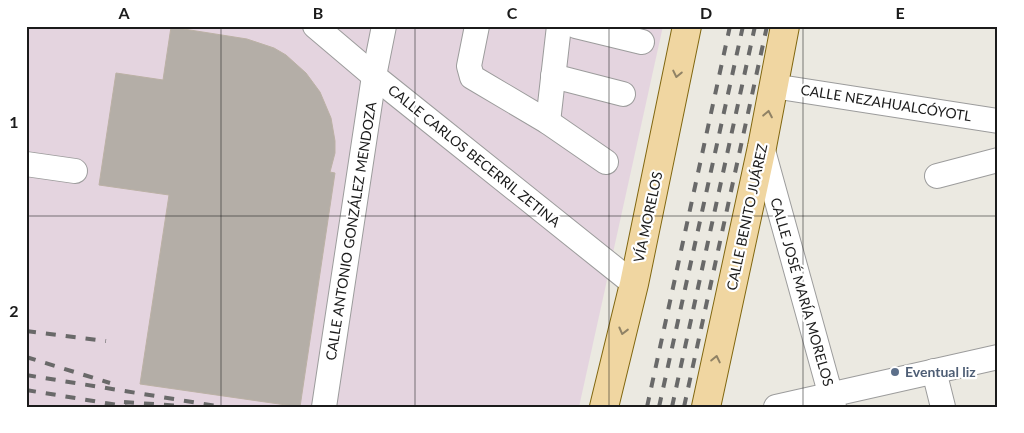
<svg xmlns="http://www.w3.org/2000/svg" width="1024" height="433" viewBox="0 0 1024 433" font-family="Lato,sans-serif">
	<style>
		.industrial { fill: #e4d4df }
		.building { fill: #b4aea7; stroke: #bbb1a5 }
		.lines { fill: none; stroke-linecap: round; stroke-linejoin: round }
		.minor-casing { stroke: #9c9c9c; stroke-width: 26 }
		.major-casing { stroke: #816710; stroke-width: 30 }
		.minor { stroke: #fff; stroke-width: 24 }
		.major { stroke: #f0d6a1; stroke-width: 28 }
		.rail { stroke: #696969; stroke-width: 4; stroke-dasharray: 10 10; stroke-linecap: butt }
		.oneway { stroke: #908265 }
		.grid { fill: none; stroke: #1b1b1b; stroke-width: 1; stroke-opacity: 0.55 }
		.service-dot { fill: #5c6f8a; stroke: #fff; stroke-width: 2 }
		.labels { text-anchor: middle; stroke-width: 4.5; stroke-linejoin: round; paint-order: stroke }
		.street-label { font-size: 14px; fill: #1b1b1b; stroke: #fff }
		.service-label { font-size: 14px; font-weight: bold; fill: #4e5e75; stroke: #fff; text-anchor: start }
		.neatline { fill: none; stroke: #1b1b1b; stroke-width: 2 }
		.grid-label { font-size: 16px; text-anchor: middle; font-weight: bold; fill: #1b1b1b }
	</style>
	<rect width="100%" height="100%" fill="#ebe9e1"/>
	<polygon class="industrial" points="26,26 663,26 579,407 26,407"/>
	<polygon class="building" points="171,27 247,39 274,48 286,55 306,73 320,92 331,118 335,141 335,153 330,172 335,173 300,407 140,384 169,195 99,185 116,73 163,80"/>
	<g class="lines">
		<defs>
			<g id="minor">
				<polyline points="315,26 374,76 634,284"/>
				<polyline points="477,26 469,66 472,77 548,122 606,162"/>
				<polyline points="576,26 642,42"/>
				<polyline points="553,76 623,94"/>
				<polyline points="773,86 998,121"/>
				<polyline points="548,122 559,26"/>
				<polyline points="762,147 834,407"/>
				<polyline points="26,164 75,171"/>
				<polyline points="937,176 998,160"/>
				<polyline points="934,371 943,407"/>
				<polyline points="324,407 374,76 384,26"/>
				<polyline points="776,407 998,357"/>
			</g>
			<g id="major">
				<polyline points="604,407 634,284 687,26"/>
				<polyline points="706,407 762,147 785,26"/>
			</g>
		</defs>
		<use href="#minor" class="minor-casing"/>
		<use href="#major" class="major-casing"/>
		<use href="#minor" class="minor"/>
		<use href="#major" class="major"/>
		<g class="rail">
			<polyline points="26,331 106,341"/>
			<polyline points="26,357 110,383"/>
			<polyline points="26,375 223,407"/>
			<polyline points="26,390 130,407"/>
			<polyline points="124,402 181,406"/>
			<polyline points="647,407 730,26"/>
			<polyline points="659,407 743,26"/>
			<polyline points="672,407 755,26"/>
			<polyline points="684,407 767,26"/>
		</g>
	</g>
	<defs><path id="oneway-chevron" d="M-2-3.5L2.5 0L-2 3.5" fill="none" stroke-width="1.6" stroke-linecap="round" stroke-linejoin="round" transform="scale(1.25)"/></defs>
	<g class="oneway">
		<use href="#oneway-chevron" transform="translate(677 74) rotate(102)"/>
		<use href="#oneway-chevron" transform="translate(768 114) rotate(-79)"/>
		<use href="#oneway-chevron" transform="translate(623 331) rotate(104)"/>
		<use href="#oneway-chevron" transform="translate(716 359) rotate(-78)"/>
	</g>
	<path class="grid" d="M221,26v381M415,26v381M609,26v381M803,26v381M26,216h972"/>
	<circle class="service-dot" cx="895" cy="372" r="5"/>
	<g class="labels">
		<g class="street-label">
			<text transform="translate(886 103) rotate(9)" y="5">CALLE NEZAHUALCÓYOTL</text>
			<text transform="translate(474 156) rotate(39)" y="5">CALLE CARLOS BECERRIL ZETINA</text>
			<text transform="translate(648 217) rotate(-78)" y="5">VÍA MORELOS</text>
			<text transform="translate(747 217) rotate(-78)" y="5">CALLE BENITO JUÁREZ</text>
			<text transform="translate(351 231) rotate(-81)" y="5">CALLE ANTONIO GONZÁLEZ MENDOZA</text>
			<text transform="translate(802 292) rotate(74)" y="5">CALLE JOSÉ MARÍA MORELOS</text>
		</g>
		<g class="service-label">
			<text x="905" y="377">Eventual liz</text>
		</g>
	</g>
	<rect width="1024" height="433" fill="none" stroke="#ffffff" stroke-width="55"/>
	<rect x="28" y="28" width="968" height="378" class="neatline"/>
	<g class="grid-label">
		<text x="124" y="19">A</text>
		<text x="318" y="19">B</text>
		<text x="512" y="19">C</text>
		<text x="706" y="19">D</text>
		<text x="900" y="19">E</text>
		<text x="14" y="128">1</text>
		<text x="14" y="317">2</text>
	</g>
</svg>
